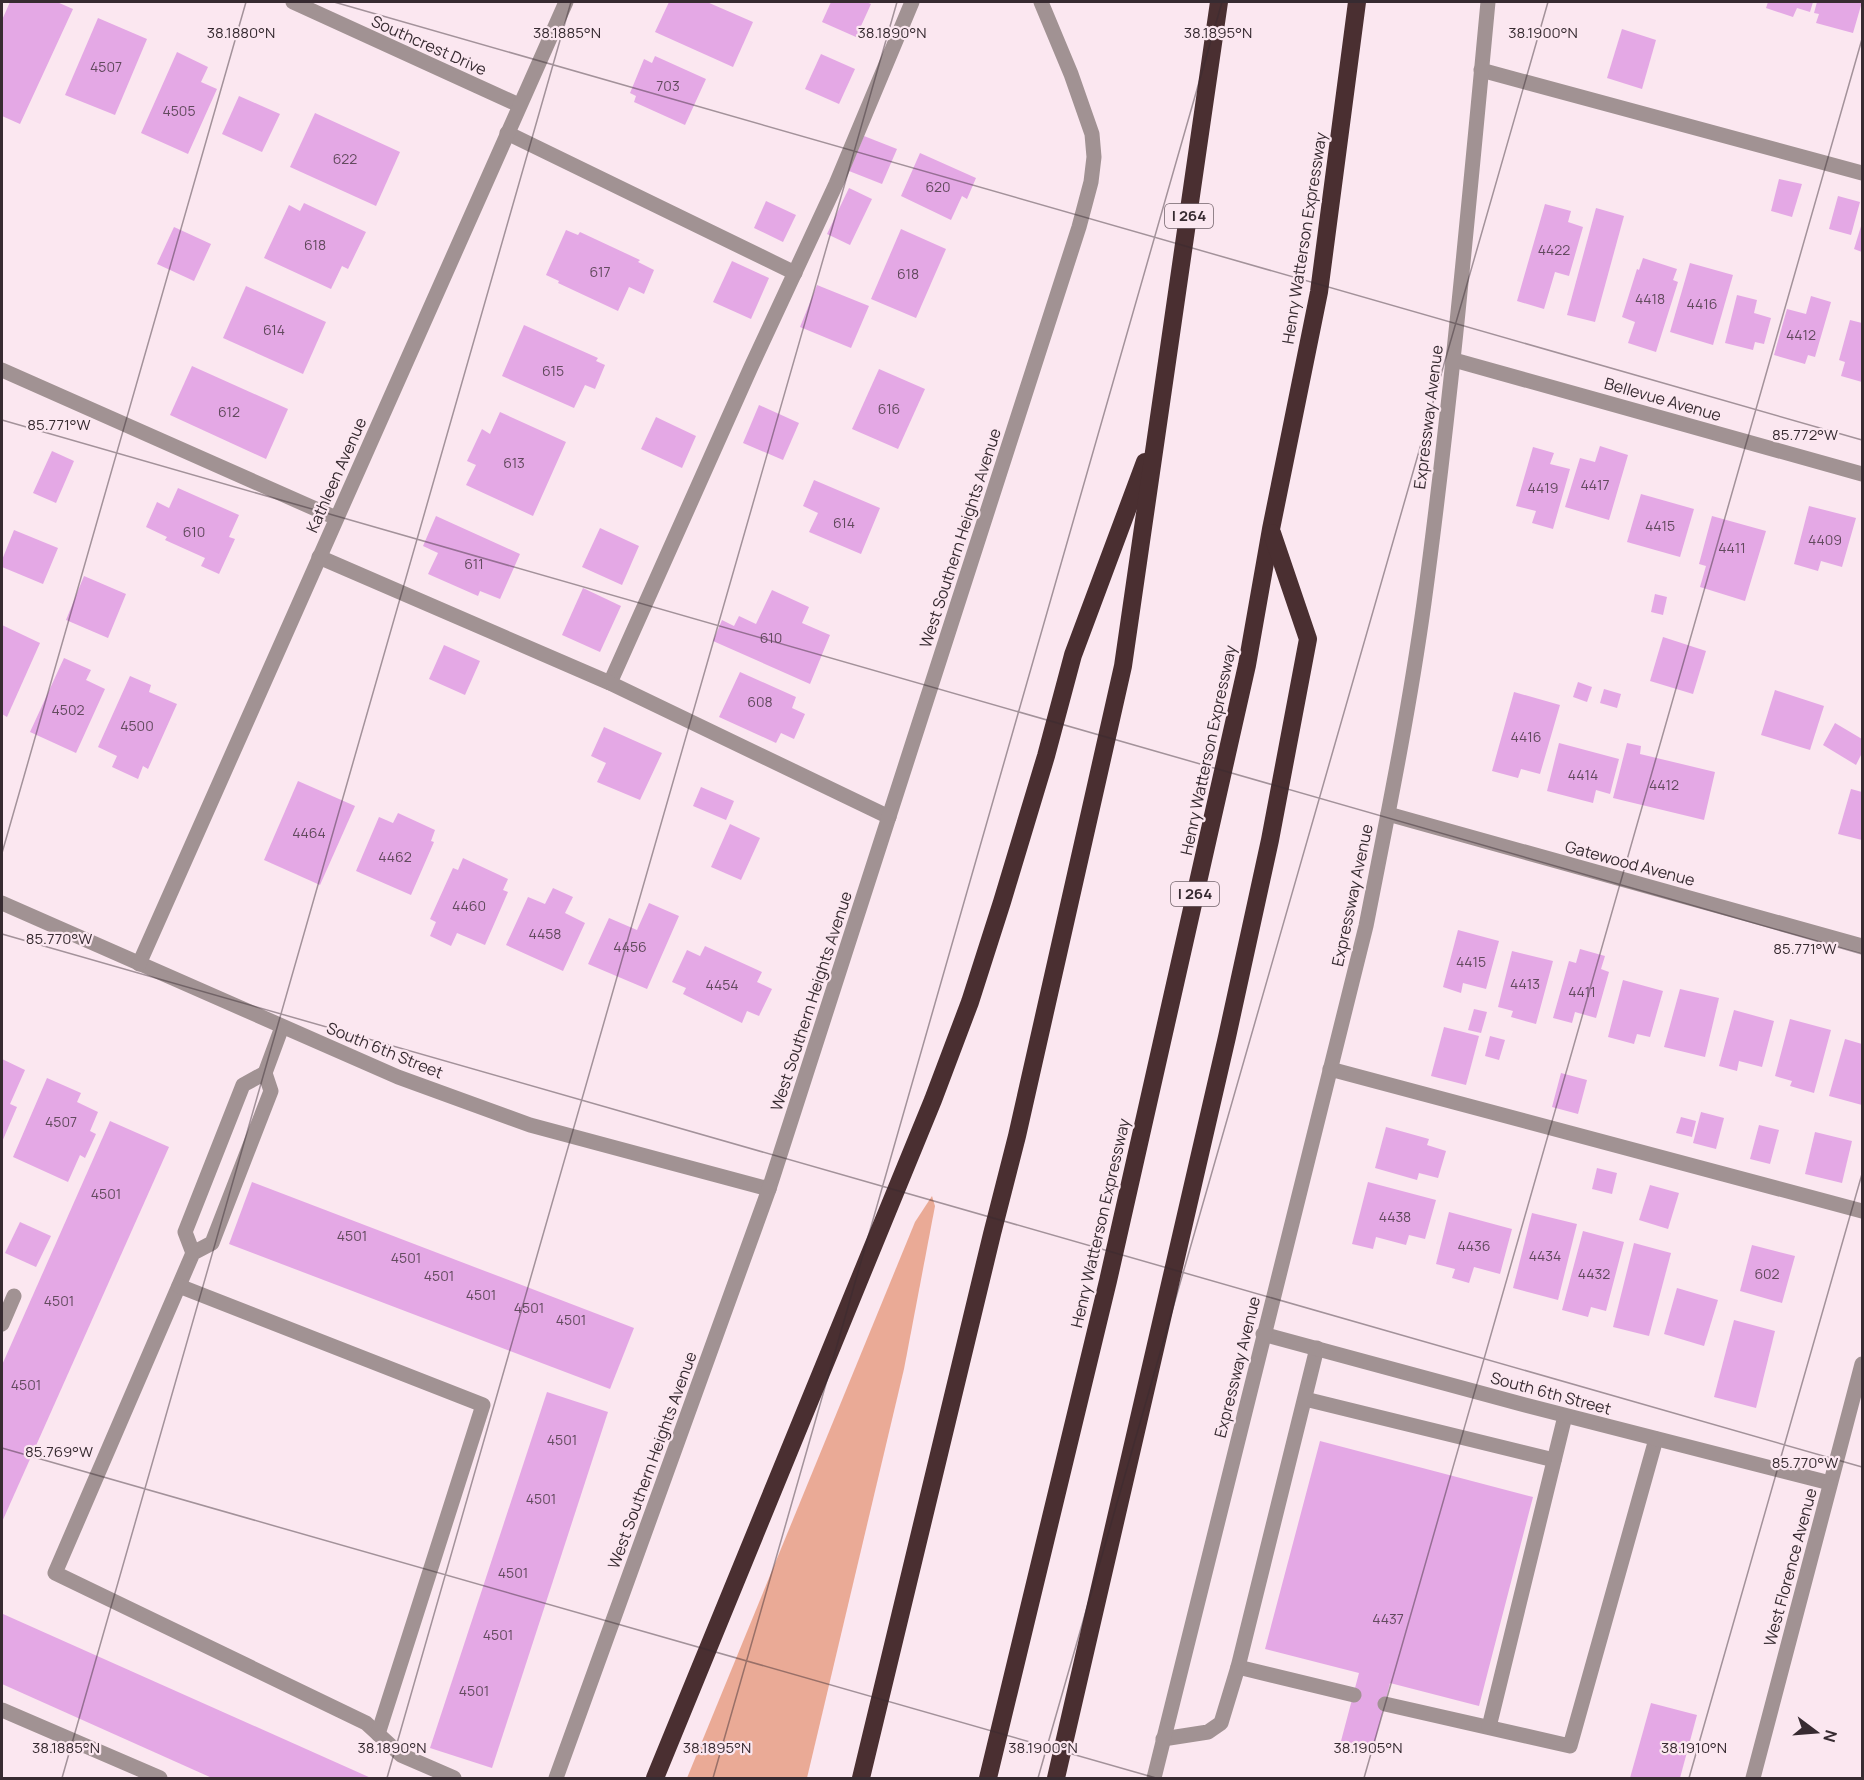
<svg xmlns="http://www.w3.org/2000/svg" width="1864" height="1780" viewBox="0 0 1864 1780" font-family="Manrope,sans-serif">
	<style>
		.green { fill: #eaaa96 }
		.building { fill: #e4a8e5 }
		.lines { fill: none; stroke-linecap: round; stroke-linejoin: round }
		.lane { stroke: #a19293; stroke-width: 15 }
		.street { stroke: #a19293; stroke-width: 15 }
		.highway { stroke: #4a2f31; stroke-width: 18 }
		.ticks { fill: none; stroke: #372b31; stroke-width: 1.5; stroke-opacity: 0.45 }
		.labels { text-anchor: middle; stroke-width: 4.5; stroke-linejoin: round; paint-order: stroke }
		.number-label { font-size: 14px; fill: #624a5e }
		.shield { fill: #fbe7f0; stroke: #72636a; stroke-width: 1.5 }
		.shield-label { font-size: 15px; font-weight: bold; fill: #372b31 }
		.street-label { font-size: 16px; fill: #372b31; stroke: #fbe7f0 }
		.ticks-label { font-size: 15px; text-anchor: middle; fill: #372b31; stroke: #fbe7f0; stroke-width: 4.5; stroke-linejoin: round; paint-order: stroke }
	</style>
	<rect width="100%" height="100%" fill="#fbe7f0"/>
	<polygon class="green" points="932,1196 935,1206 904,1369 807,1778 687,1778 915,1222"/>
	<g class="building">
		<polygon points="10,2 57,2 73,9 20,124 2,116 3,102 2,102 2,20"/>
		<polygon points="669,2 707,2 753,22 733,67 655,32"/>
		<polygon points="831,2 866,2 871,4 856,37 822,22"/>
		<polygon points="1768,2 1813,2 1810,12 1797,8 1793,17 1766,8"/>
		<polygon points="1817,2 1862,2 1853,33 1816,23 1819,14 1814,13"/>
		<polygon points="98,18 147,39 115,115 65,95"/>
		<polygon points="1622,29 1656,40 1642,89 1607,78"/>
		<polygon points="177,52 208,67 201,82 217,89 188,154 141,133"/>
		<polygon points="821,54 855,69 839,104 805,89"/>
		<polygon points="655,56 706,79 685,125 634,102 636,96 630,93 644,59 652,63"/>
		<polygon points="239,96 280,114 262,152 222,134"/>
		<polygon points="315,113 400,152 376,206 290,167"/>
		<polygon points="864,136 897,149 882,184 849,171"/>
		<polygon points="920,153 976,178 967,199 962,196 951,220 901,196"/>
		<polygon points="1779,179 1802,184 1792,217 1771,211"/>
		<polygon points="849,188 872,199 850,245 827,234"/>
		<polygon points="1838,196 1860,202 1851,235 1829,229"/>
		<polygon points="766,201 796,215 783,242 754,228"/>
		<polygon points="304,203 366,232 348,269 342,266 331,289 264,258 289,205 300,211"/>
		<polygon points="1545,204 1571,211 1568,222 1583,227 1569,276 1555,272 1544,309 1517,301"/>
		<polygon points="1596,208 1624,216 1595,322 1567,315"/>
		<polygon points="1862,223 1862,252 1854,249"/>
		<polygon points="174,227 211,244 194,281 157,264"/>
		<polygon points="901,229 946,249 916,318 871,299"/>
		<polygon points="566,230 578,235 580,232 640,260 638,262 654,270 644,294 629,287 618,311 558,283 559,281 546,275"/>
		<polygon points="1643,258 1677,269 1673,280 1678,282 1656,352 1628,343 1635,322 1622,317 1637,269 1639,270"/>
		<polygon points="732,261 769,278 751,319 713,302"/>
		<polygon points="1690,263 1733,275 1713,345 1670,332"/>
		<polygon points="817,285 869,306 851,348 800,327"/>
		<polygon points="246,286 326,322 303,374 223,338"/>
		<polygon points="1737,295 1757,300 1754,313 1771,318 1764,344 1755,342 1753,350 1725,343"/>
		<polygon points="1811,296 1831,302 1815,357 1808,355 1805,364 1774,355 1787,309 1806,314"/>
		<polygon points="1850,320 1862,323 1862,382 1841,376 1845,362 1839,360"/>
		<polygon points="524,325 598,358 596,361 605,365 595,389 585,385 574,408 502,376"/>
		<polygon points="192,366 288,409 266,459 170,415"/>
		<polygon points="879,369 925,389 898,449 852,429"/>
		<polygon points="759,405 799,423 783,460 743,443"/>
		<polygon points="500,412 566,442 533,516 466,485 476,465 467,461 482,429 490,434"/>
		<polygon points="656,417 696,436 682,468 641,449"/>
		<polygon points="1600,446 1628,455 1609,520 1565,507 1580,458 1595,462"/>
		<polygon points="1533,447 1554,453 1550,464 1570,469 1553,529 1532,523 1536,511 1516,506"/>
		<polygon points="52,451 74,461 56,503 33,493"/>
		<polygon points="814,480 880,508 861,554 809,532 818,513 803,506"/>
		<polygon points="178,488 239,515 229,537 235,539 219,574 201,566 205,558 165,540 167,537 146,527 157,502 169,508"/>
		<polygon points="1641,494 1694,509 1680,557 1627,542"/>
		<polygon points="1809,506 1856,518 1842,567 1821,561 1818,571 1794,564"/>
		<polygon points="436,516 520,554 500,599 480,591 478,596 428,574 438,553 423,546"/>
		<polygon points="1712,516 1766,531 1745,601 1700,587 1706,566 1699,564"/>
		<polygon points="600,528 639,546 622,585 582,567"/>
		<polygon points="14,530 58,548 43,584 2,567 2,560"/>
		<polygon points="84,576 126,594 108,638 66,620"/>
		<polygon points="583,588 621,606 600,652 562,635"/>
		<polygon points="772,590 809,607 802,623 830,635 810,684 713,641 722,620 734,626 739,616 756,624"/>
		<polygon points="1655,594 1667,597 1663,615 1651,612"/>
		<polygon points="2,625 40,643 7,717 2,714"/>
		<polygon points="1663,637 1706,651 1693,694 1650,681"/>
		<polygon points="444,645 480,661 465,695 429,679"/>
		<polygon points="64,658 91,670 86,680 105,689 76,753 30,732"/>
		<polygon points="740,672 796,697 792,708 805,714 794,739 781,733 776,743 719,717"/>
		<polygon points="130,676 151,685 149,692 177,704 148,769 143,766 138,779 112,767 117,756 98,747"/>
		<polygon points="1578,682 1592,687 1587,702 1573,697"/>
		<polygon points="1604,689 1621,694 1617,708 1600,703"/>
		<polygon points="1775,690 1824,706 1810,750 1761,735"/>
		<polygon points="1514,692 1560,705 1540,774 1521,769 1518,778 1492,771"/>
		<polygon points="1835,723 1862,739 1862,753 1856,765 1823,745"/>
		<polygon points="604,727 662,753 640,800 597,782 606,763 591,756"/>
		<polygon points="1559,743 1619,759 1610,794 1596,790 1593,803 1547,791"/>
		<polygon points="1627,743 1641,746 1640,754 1715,772 1704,820 1613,798"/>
		<polygon points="298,781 355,806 320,885 264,860"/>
		<polygon points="701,787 734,801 726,820 693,806"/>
		<polygon points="1851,789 1862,792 1862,840 1838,834"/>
		<polygon points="398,813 435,830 431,841 434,842 411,895 356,871 379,817 393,823"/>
		<polygon points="730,824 760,838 741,880 711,867"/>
		<polygon points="463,858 508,879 503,890 508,892 485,945 457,933 451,946 430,936 436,922 430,919 453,868 458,870"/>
		<polygon points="553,888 573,897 565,913 585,923 563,971 506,945 528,897 545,904"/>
		<polygon points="649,903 679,916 647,989 588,964 609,918 637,930"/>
		<polygon points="1458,930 1499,941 1486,989 1463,983 1461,993 1443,987"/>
		<polygon points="705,946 762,972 757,982 772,989 759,1016 747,1011 742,1023 683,994 686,988 672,982 687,950 700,956"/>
		<polygon points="1580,949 1605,956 1601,969 1609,972 1596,1018 1575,1012 1572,1023 1553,1018 1569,961 1576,963"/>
		<polygon points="1512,951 1553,961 1536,1024 1511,1017 1513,1011 1498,1007"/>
		<polygon points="1623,980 1663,991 1650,1037 1637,1034 1634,1044 1608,1037"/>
		<polygon points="1680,989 1719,998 1705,1057 1664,1047"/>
		<polygon points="1474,1009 1487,1012 1481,1033 1468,1030"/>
		<polygon points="1734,1010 1774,1021 1762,1067 1739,1061 1737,1071 1719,1066"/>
		<polygon points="1790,1019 1831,1030 1814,1093 1790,1086 1792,1081 1775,1076"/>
		<polygon points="1444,1027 1479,1036 1466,1085 1431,1076"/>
		<polygon points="1490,1036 1505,1040 1499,1060 1485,1056"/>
		<polygon points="1845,1039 1862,1044 1862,1105 1829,1096"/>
		<polygon points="2,1059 25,1070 10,1104 17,1107 2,1142"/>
		<polygon points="1561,1073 1587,1080 1578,1114 1552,1107"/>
		<polygon points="47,1078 81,1093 77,1102 98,1112 90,1131 96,1134 85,1158 80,1155 68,1182 13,1157"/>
		<polygon points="1701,1112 1724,1118 1716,1149 1693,1143"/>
		<polygon points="1681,1117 1696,1121 1692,1137 1676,1133"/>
		<polygon points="110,1121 169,1147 2,1522 2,1365"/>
		<polygon points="1759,1125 1779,1130 1770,1164 1750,1159"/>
		<polygon points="1386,1127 1429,1139 1427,1145 1446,1151 1438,1178 1419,1173 1417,1180 1375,1168"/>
		<polygon points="1815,1132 1852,1141 1842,1183 1805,1174"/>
		<polygon points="1597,1168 1617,1173 1612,1194 1592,1189"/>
		<polygon points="252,1182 634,1328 610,1389 229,1244"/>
		<polygon points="1368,1182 1436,1200 1425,1239 1409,1235 1406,1245 1376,1237 1373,1249 1352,1244"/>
		<polygon points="1650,1185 1679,1193 1668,1229 1639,1220"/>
		<polygon points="1449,1212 1512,1229 1500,1274 1474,1267 1469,1283 1452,1278 1455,1269 1436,1264"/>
		<polygon points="1532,1213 1577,1224 1558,1300 1513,1288"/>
		<polygon points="20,1222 51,1236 36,1267 5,1253"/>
		<polygon points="1583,1231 1624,1242 1606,1311 1591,1307 1588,1317 1562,1310"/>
		<polygon points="1634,1243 1671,1253 1649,1336 1613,1327"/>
		<polygon points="1752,1245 1795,1256 1782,1303 1740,1291"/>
		<polygon points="1677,1288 1718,1300 1704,1346 1664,1334"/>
		<polygon points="1734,1320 1775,1331 1756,1408 1714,1397"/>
		<polygon points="547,1392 608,1412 492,1768 430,1748"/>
		<polygon points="1320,1441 1533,1497 1479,1706 1390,1683 1373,1749 1341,1741 1359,1673 1265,1649"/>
		<polygon points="3,1614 371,1778 212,1778 2,1684"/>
		<polygon points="1651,1703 1697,1715 1680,1778 1630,1778"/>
	</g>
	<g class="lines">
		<g class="lane">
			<polyline points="1481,70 1862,173"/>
			<polyline points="507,133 795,273"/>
			<polyline points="2,370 336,518"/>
			<polyline points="610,683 751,367 836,184 912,2"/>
			<polyline points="282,1027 265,1073 271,1091 212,1243 193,1253 55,1573 366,1723 401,1755 454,1778"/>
			<polyline points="1330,1069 1862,1211"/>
			<polyline points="193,1253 185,1232 243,1085 265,1073"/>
			<polyline points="179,1286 483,1405 378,1734"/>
			<polyline points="2,1324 14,1296"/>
			<polyline points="1305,1399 1554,1460"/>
			<polyline points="1238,1667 1354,1695"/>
			<polyline points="1385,1704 1570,1746 1656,1439"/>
			<polyline points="1489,1727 1565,1416"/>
			<polyline points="1163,1739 1208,1732 1221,1723 1238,1667 1317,1348"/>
		</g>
		<g class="street">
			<polyline points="293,2 519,105"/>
			<polyline points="1454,360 1862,474"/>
			<polyline points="319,557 610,683 889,817"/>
			<polyline points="1388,814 1862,946"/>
			<polyline points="2,903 398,1077 530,1125 769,1189"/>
			<polyline points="139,964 566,2"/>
			<polyline points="1263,1334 1525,1405 1830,1483"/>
			<polyline points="2,1710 160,1778"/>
			<polyline points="556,1778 769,1189 1079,227 1091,182 1094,157 1092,134 1071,74 1041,2"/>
			<path d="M1154,1778l212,-852c21,-107 43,-215 58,-323 27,-200 45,-401 64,-601"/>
			<polyline points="1753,1778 1862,1364"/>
		</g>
		<g class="highway">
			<polyline points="655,1778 933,1100 970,1002 1002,902 1046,756 1073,655 1145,462"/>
			<polyline points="861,1778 992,1234 1017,1136 1123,666 1219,2"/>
			<polyline points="988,1778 1108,1281 1247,665 1271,529 1319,292 1357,2"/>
			<polyline points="1056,1778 1227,1037 1270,840 1308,639 1272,533"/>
		</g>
	</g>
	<path class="ticks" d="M334,2l1528,438M2,420l1860,534M2,853l244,-851M2,934l1860,533M2,1448l1154,330M62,1778l509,-1776M387,1778l510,-1776M713,1778l509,-1776M1038,1778l510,-1776M1364,1778l498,-1739M1689,1778l173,-604"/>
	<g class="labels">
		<g class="number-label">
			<text x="106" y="72">4507</text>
			<text x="668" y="91">703</text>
			<text x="179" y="116">4505</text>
			<text x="345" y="164">622</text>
			<text x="938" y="192">620</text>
			<text x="315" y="250">618</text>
			<text x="1554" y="255">4422</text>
			<text x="600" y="277">617</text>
			<text x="908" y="279">618</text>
			<text x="1650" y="304">4418</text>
			<text x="1702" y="309">4416</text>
			<text x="274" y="335">614</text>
			<text x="1801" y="340">4412</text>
			<text x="553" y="376">615</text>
			<text x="889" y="414">616</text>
			<text x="229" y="417">612</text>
			<text x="514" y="468">613</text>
			<text x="1595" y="490">4417</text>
			<text x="1543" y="493">4419</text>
			<text x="844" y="528">614</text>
			<text x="1660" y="531">4415</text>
			<text x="194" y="537">610</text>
			<text x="1825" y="545">4409</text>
			<text x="1732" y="553">4411</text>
			<text x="474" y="569">611</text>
			<text x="771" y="643">610</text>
			<text x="760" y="707">608</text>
			<text x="68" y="715">4502</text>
			<text x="137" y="731">4500</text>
			<text x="1526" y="742">4416</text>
			<text x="1583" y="780">4414</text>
			<text x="1664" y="790">4412</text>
			<text x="309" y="838">4464</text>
			<text x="395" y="862">4462</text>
			<text x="469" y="911">4460</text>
			<text x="545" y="939">4458</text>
			<text x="630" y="952">4456</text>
			<text x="1471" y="967">4415</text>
			<text x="1525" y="989">4413</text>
			<text x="722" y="990">4454</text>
			<text x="1582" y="997">4411</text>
			<text x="61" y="1127">4507</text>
			<text x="106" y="1199">4501</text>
			<text x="1395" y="1222">4438</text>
			<text x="352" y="1241">4501</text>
			<text x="1474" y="1251">4436</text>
			<text x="1545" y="1261">4434</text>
			<text x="406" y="1263">4501</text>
			<text x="1594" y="1279">4432</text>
			<text x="1767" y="1279">602</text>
			<text x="439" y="1281">4501</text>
			<text x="481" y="1300">4501</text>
			<text x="59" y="1306">4501</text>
			<text x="529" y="1313">4501</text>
			<text x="571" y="1325">4501</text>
			<text x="26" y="1390">4501</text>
			<text x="562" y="1445">4501</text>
			<text x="541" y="1504">4501</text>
			<text x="513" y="1578">4501</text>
			<text x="1388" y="1624">4437</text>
			<text x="498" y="1640">4501</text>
			<text x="474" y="1696">4501</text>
		</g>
		<g class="shield">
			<rect x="1165" y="204" width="48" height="24" rx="4.5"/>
			<rect x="1171" y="882" width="48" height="24" rx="4.5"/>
		</g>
		<g class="shield-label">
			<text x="1189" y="221">I 264</text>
			<text x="1195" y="899">I 264</text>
		</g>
		<g class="street-label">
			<text transform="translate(429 45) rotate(24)" y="6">Southcrest Drive</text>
			<text transform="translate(1304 238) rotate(-81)" y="6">Henry Watterson Expressway</text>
			<text transform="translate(1663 399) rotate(16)" y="6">Bellevue Avenue</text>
			<text transform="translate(1428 417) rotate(-83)" y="6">Expressway Avenue</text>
			<text transform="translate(336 475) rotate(-66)" y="6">Kathleen Avenue</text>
			<text transform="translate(960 538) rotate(-72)" y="6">West Southern Heights Avenue</text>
			<text transform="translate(1208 750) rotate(-78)" y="6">Henry Watterson Expressway</text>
			<text transform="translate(1630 863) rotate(15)" y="6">Gatewood Avenue</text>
			<text transform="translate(1352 895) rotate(-78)" y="6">Expressway Avenue</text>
			<text transform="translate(811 1001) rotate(-72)" y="6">West Southern Heights Avenue</text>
			<text transform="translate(385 1050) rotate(22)" y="6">South 6th Street</text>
			<text transform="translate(1100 1223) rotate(-77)" y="6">Henry Watterson Expressway</text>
			<text transform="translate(1237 1367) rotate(-76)" y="6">Expressway Avenue</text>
			<text transform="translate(1551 1393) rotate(15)" y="6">South 6th Street</text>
			<text transform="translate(652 1460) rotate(-70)" y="6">West Southern Heights Avenue</text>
			<text transform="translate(1790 1567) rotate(-75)" y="6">West Florence Avenue</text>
		</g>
	</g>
	<g class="ticks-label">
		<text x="241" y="38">38.1880°N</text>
		<text x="567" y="38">38.1885°N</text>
		<text x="892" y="38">38.1890°N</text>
		<text x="1218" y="38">38.1895°N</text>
		<text x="1543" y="38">38.1900°N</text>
		<text x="59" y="430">85.771°W</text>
		<text x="1805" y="440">85.772°W</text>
		<text x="59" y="944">85.770°W</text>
		<text x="1805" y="954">85.771°W</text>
		<text x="59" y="1457">85.769°W</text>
		<text x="1805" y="1468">85.770°W</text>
		<text x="66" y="1753">38.1885°N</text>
		<text x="392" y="1753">38.1890°N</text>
		<text x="717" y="1753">38.1895°N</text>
		<text x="1043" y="1753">38.1900°N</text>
		<text x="1368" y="1753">38.1905°N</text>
		<text x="1694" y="1753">38.1910°N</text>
	</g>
	<rect width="1864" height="1780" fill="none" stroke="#372b31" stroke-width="6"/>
	<g transform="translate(1816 1732) rotate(106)" stroke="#fbe7f0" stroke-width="4.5" paint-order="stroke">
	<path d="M0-4.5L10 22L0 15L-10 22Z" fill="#372b31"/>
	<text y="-9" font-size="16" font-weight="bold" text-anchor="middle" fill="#372b31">N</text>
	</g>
</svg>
